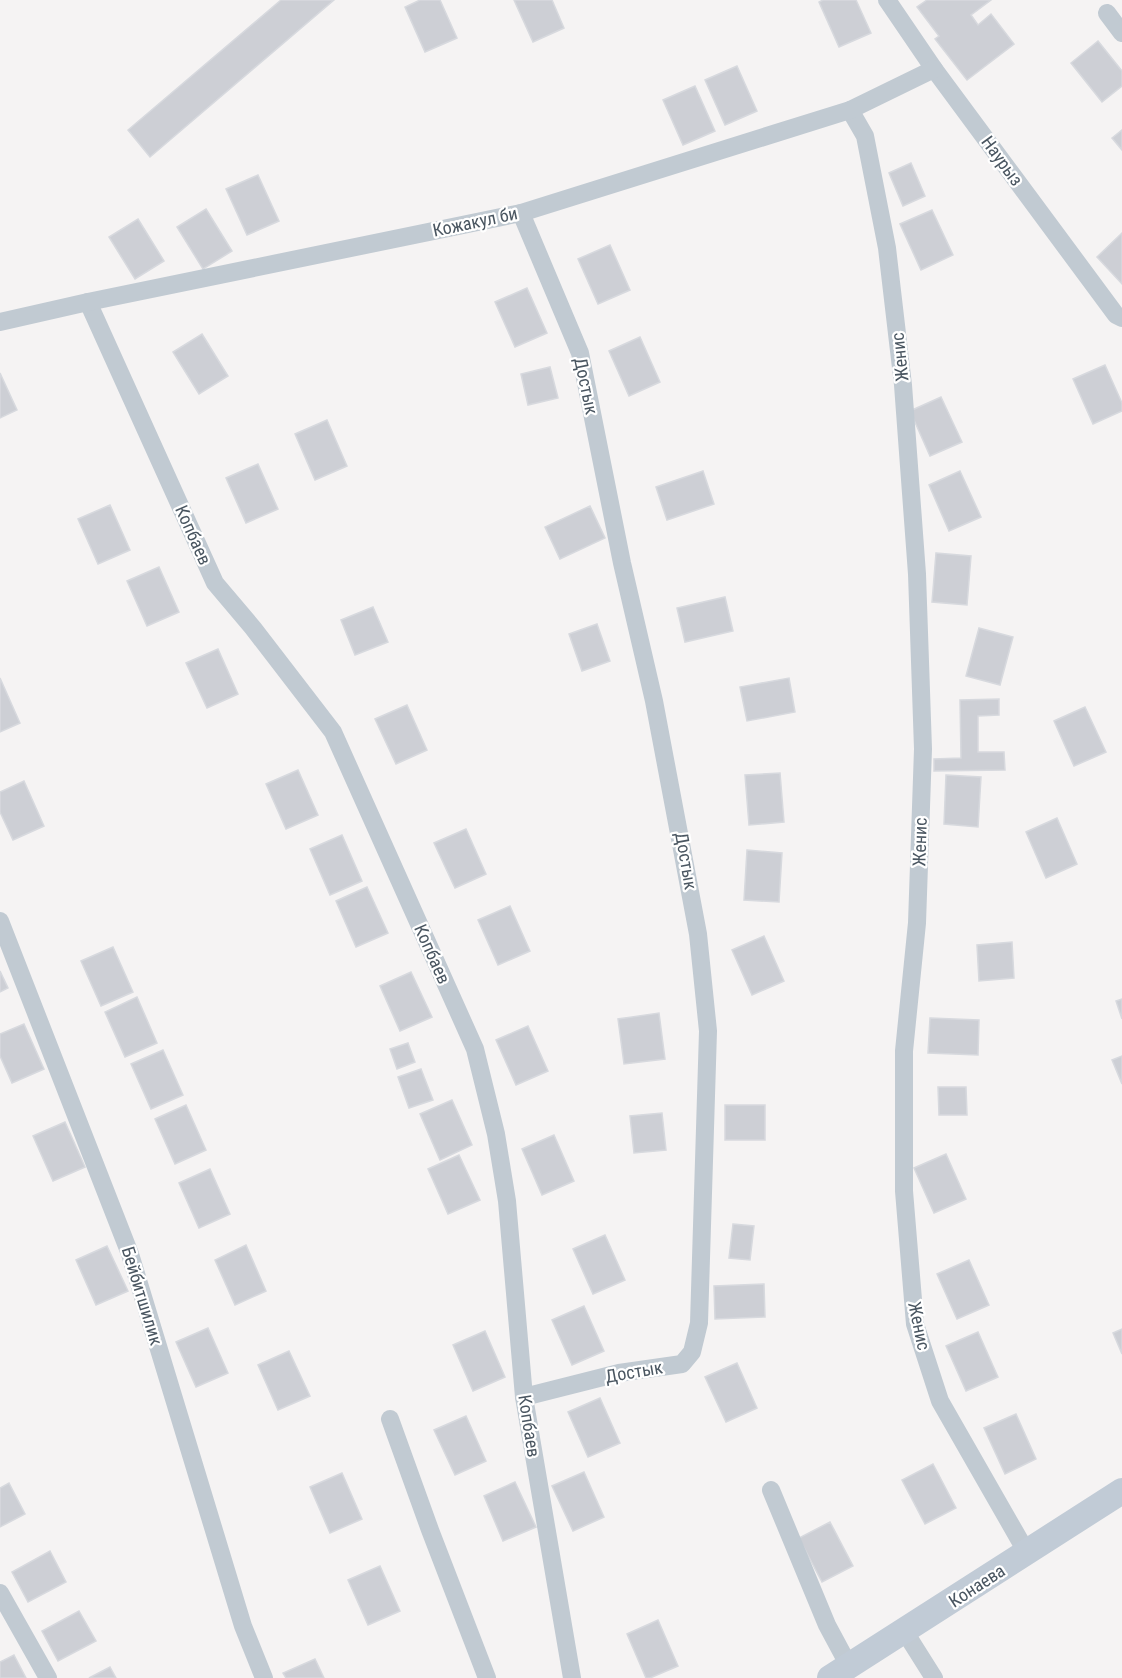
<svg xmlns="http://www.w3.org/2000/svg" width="1122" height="1678" viewBox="0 0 1122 1678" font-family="'Roboto Condensed',sans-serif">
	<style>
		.building { fill: #cdcfd5; stroke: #d7d9de; stroke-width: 1.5 }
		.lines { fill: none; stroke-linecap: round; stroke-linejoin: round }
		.minor { stroke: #c1cad2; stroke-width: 18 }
		.secondary { stroke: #c1cbd6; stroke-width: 26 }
		.labels { text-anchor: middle; stroke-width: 4.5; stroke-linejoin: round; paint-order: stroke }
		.street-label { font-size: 18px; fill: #4a5661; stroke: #fff }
	</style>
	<rect width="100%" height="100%" fill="#f5f3f3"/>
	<g class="building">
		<polygon points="281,0 334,0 150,157 128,130"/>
		<polygon points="420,0 440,0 457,38 425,52 405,7"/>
		<polygon points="514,0 552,0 564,28 533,42"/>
		<polygon points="823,0 856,0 871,33 839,47 819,2"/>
		<polygon points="927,0 991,0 971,15 978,25 991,14 1014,44 967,80 935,39 939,36 917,7"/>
		<polygon points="1098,41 1122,71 1122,86 1102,102 1071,63"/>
		<polygon points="737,66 757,111 725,125 705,80"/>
		<polygon points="695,86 715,131 683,145 663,100"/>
		<polygon points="1122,130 1122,150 1112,138"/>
		<polygon points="911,163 925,196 903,206 889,173"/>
		<polygon points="258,175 279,221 247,235 226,189"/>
		<polygon points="206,209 232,251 203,269 177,227"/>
		<polygon points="932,210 953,255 921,270 900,224"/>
		<polygon points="138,219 164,261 135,279 109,237"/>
		<polygon points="1122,233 1122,284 1097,257"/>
		<polygon points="610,245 630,290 598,304 578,259"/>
		<polygon points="527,288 547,333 515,347 495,302"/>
		<polygon points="202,334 228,376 199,394 173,352"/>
		<polygon points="640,337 660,382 629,396 609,351"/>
		<polygon points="1105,365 1122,403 1122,411 1093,424 1073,379"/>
		<polygon points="550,367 558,398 528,405 521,374"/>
		<polygon points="0,373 17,410 0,418"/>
		<polygon points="941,397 962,442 930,456 910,411"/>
		<polygon points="327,420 347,466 315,480 295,434"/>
		<polygon points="258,464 278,509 246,523 226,478"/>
		<polygon points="703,471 714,504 667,520 656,487"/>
		<polygon points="960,471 981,517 949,531 929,485"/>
		<polygon points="110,505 130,550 98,564 78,519"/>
		<polygon points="590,506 605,538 560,559 545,527"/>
		<polygon points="936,553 971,556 967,605 932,602"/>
		<polygon points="159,567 179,612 147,626 127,581"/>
		<polygon points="725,597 733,631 685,642 677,608"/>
		<polygon points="373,607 388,642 355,655 341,620"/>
		<polygon points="597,624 610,661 582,671 569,634"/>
		<polygon points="979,628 1013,637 1000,685 966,676"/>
		<polygon points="218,649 238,694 207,708 186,663"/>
		<polygon points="0,678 20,723 0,732"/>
		<polygon points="789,678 795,712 747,721 740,687"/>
		<polygon points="999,699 999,715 978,716 978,752 1004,752 1005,770 934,771 934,759 961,758 960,700"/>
		<polygon points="407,705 427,750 396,764 375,719"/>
		<polygon points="1085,707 1106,752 1074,766 1054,721"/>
		<polygon points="298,770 318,815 286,829 266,784"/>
		<polygon points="780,773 784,822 749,825 745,775"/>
		<polygon points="946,775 981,777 978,827 944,824"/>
		<polygon points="24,781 44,826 13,840 0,812 0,792"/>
		<polygon points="1057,818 1077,864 1046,878 1026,832"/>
		<polygon points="466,829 486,874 455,888 434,843"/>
		<polygon points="342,835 362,881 330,895 310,849"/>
		<polygon points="747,850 782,853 779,902 744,900"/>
		<polygon points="367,887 388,933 356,947 336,901"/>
		<polygon points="510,906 530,951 498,965 478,920"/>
		<polygon points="764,936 784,981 752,995 732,950"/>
		<polygon points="1012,942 1014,978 979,981 977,945"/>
		<polygon points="113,947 133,992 101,1006 81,961"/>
		<polygon points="0,971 8,988 0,992"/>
		<polygon points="411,972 432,1017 400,1031 380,986"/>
		<polygon points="137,997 157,1043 125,1057 105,1012"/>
		<polygon points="1122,999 1122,1019 1116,1001"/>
		<polygon points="659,1013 665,1059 624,1064 618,1019"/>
		<polygon points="930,1018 979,1020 978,1055 928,1053"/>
		<polygon points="24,1024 44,1069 12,1083 0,1056 0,1034"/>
		<polygon points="528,1026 548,1071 516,1085 496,1040"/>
		<polygon points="408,1043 415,1062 397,1069 390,1049"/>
		<polygon points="163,1050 183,1095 151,1109 131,1064"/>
		<polygon points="1122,1056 1122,1084 1112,1060"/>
		<polygon points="421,1069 433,1100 409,1108 398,1077"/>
		<polygon points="938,1087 966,1087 967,1115 939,1115"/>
		<polygon points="452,1100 472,1145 440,1160 420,1114"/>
		<polygon points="186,1105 206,1150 175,1164 155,1119"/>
		<rect x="725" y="1105" width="40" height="35"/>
		<polygon points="662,1113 666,1150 634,1153 630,1116"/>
		<polygon points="65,1122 85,1167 53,1181 33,1136"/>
		<polygon points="554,1135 574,1181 542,1195 522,1149"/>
		<polygon points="946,1154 966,1199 934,1213 914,1168"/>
		<polygon points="459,1155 480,1200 448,1214 428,1169"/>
		<polygon points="210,1169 230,1214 199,1228 179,1183"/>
		<polygon points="733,1224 754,1226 750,1260 729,1258"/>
		<polygon points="605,1235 625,1280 593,1294 573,1249"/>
		<polygon points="246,1245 266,1291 235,1305 215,1260"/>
		<polygon points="107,1246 128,1291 96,1305 76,1260"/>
		<polygon points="969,1260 989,1305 957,1319 937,1274"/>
		<polygon points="764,1284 765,1317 715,1319 714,1286"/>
		<polygon points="584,1306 604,1351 572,1365 552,1320"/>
		<polygon points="208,1328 228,1373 196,1387 176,1342"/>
		<polygon points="1122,1329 1122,1354 1113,1333"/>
		<polygon points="485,1331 505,1377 473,1391 453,1345"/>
		<polygon points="978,1332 998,1377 966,1391 946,1346"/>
		<polygon points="289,1351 310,1396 278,1410 258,1365"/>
		<polygon points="737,1363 757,1408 726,1422 705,1377"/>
		<polygon points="600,1398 620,1443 588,1457 568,1412"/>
		<polygon points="1016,1414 1036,1459 1005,1474 984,1428"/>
		<polygon points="466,1416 486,1461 455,1475 434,1430"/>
		<polygon points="933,1464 956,1508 925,1524 902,1480"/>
		<polygon points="584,1472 604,1517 573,1531 552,1486"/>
		<polygon points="342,1473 362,1519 330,1533 310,1487"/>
		<polygon points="515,1482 536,1527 503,1541 484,1496"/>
		<polygon points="9,1483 25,1514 0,1527 0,1488"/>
		<polygon points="830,1522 853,1566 822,1582 799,1538"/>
		<polygon points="50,1551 66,1582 28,1602 12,1572"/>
		<polygon points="380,1566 400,1611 368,1625 348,1580"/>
		<polygon points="79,1611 96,1641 58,1661 42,1631"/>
		<polygon points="658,1620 678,1666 650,1678 646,1678 627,1634"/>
		<polygon points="14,1655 26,1678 0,1678 0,1662"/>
		<polygon points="315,1659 324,1678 286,1678 283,1673"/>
		<polygon points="110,1667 116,1678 89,1678"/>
	</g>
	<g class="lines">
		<g class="minor">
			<polyline points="887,0 934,69 1116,315 1122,318"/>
			<polyline points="1107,13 1122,33"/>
			<polyline points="850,110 865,136 887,248 903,385 917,574 923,749 917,923 904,1051 904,1191 915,1324 940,1401 1027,1553"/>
			<polyline points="521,213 580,353 622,563 654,701 698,934 708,1031 699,1323 692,1352 682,1364 619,1373 524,1397"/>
			<polyline points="88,302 215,583 253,628 333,732 475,1049 496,1134 507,1201 524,1397 572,1678"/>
			<polyline points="0,322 88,302 521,213 850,110 934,69"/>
			<polyline points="0,921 130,1254 243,1626 264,1678"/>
			<polyline points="390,1419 430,1530 487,1678"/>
			<polyline points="771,1490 827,1625 849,1666"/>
			<polyline points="0,1593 48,1678"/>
			<polyline points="905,1632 934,1678"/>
		</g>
		<polyline class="secondary" points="830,1678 1122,1491"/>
	</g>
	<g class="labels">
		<g class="street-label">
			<text transform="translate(1002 161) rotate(54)" y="6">Наурыз</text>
			<text transform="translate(475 222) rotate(-12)" y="6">Кожакул би</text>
			<text transform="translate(900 357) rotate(-96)" y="6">Женис</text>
			<text transform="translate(586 386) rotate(78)" y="6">Достык</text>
			<text transform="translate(193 535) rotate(66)" y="6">Копбаев</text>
			<text transform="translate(920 842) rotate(-88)" y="6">Женис</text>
			<text transform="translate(686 861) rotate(80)" y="6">Достык</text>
			<text transform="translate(432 954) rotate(66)" y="6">Копбаев</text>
			<text transform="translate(142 1296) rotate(73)" y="6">Бейбитшилик</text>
			<text transform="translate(919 1326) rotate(78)" y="6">Женис</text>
			<text transform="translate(634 1372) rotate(-10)" y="6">Достык</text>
			<text transform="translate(529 1426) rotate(81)" y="6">Копбаев</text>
			<text transform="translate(977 1586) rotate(-33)" y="6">Конаева</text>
		</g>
	</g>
</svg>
